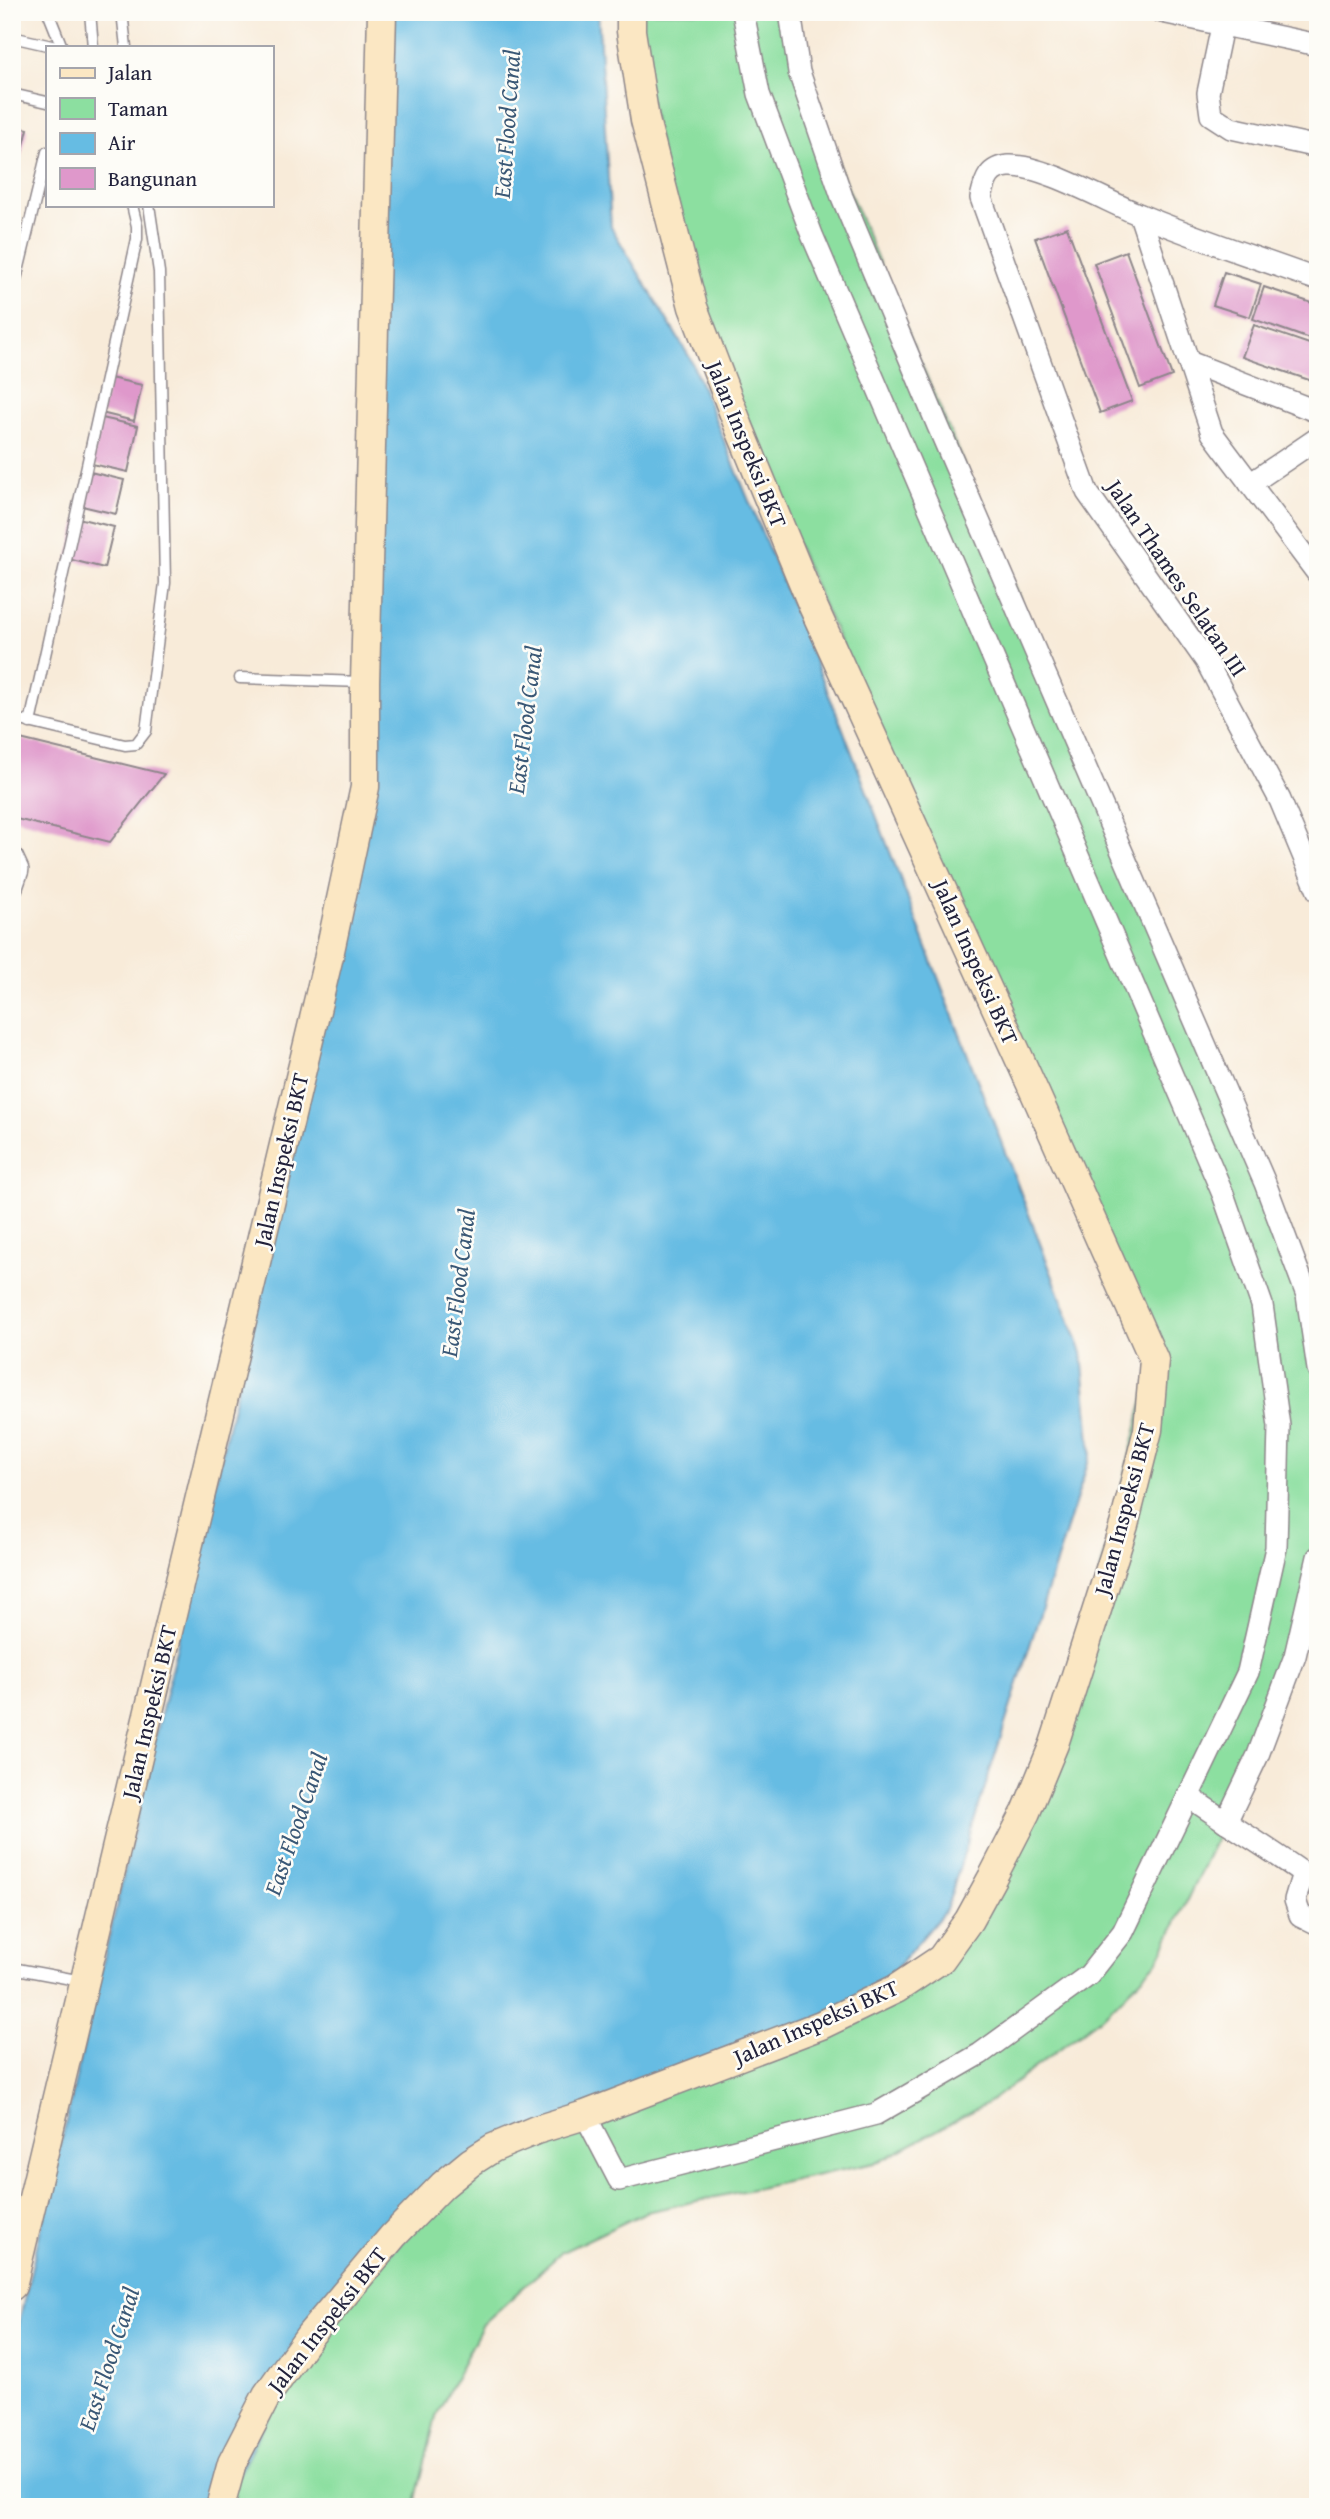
<svg xmlns="http://www.w3.org/2000/svg" width="1330" height="2519" viewBox="0 0 1330 2519" font-family="'Gentium Book Plus',serif">
	<style>
		.green { fill: #8cdfa0; stroke: #57806e; stroke-width: 2 }
		.water { fill: #66bce3; stroke: #446f8f; stroke-width: 2 }
		.building { fill: #df98cb }
		.lines { fill: none; stroke-linecap: round; stroke-linejoin: round }
		.lane-casing { stroke: #8d868a; stroke-width: 13 }
		.street-casing { stroke: #8d868a; stroke-width: 24 }
		.secondary-casing { stroke: #8d868a; stroke-width: 31 }
		.lane { stroke: #fff; stroke-width: 10 }
		.street { stroke: #fff; stroke-width: 21 }
		.secondary { stroke: #fbe7c3; stroke-width: 28 }
		.labels { text-anchor: middle; stroke-width: 5; stroke-linejoin: round; paint-order: stroke }
		.street-label { font-size: 23px; fill: #22223b; stroke: #fdfcf7 }
		.water-label { font-size: 24px; font-style: italic; fill: #3a5876; stroke: #fdfcf7 }
	</style>
	<rect width="100%" height="100%" fill="#fdfcf7"/>
	<filter id="ink" filterUnits="userSpaceOnUse"><feTurbulence type="fractalNoise" baseFrequency=".0143" numOctaves="2"/><feDisplacementMap in="SourceGraphic" scale="14" xChannelSelector="R" yChannelSelector="G"/><feConvolveMatrix kernelMatrix="1 2 1 2 8 2 1 2 1" color-interpolation-filters="sRGB"/></filter>
	<filter id="wash" filterUnits="userSpaceOnUse"><feTurbulence type="fractalNoise" baseFrequency=".00686" numOctaves="4" result="noise"/><feDisplacementMap in="SourceGraphic" scale="28" xChannelSelector="R" yChannelSelector="G"/><feGaussianBlur stdDeviation="1.57" result="paint"/><feColorMatrix in="noise" values="0 0 0 0 0 0 0 0 0 0 0 0 0 0 0 0 0 1.4 0 .05"/><feComposite in="paint" operator="in"/></filter>
	<g filter="url(#wash)">
		<rect width="100%" height="100%" fill="#f8ebd9"/>
		<polygon class="green" points="631,12 790,12 799,72 1265,1183 1318,1370 1318,1557 1295,1656 1224,1822 1158,1961 1109,2011 991,2101 879,2162 646,2212 562,2252 483,2324 436,2416 414,2507 220,2507 267,2395 443,2185 942,1959 1062,1720 1154,1360 693,307"/>
		<polygon class="water" points="386,12 598,12 611,227 690,358 841,724 1082,1353 1091,1453 946,1910 892,1973 835,2019 493,2148 310,2335 222,2507 12,2507 12,2352 237,1389 369,808"/>
		<g id="blocks">
			<g class="building">
				<polygon points="12,125 28,129 13,189 12,189"/>
				<polygon points="1067,227 1132,401 1100,413 1035,238"/>
				<polygon points="1126,251 1172,376 1140,388 1094,263"/>
				<polygon points="1224,272 1261,284 1250,317 1213,305"/>
				<polygon points="1264,287 1318,305 1318,342 1253,319"/>
				<polygon points="1254,325 1318,347 1318,383 1242,357"/>
				<polygon points="110,378 142,385 134,421 101,413"/>
				<polygon points="102,418 138,426 128,472 92,464"/>
				<polygon points="90,472 124,480 116,514 82,506"/>
				<polygon points="78,518 114,527 104,568 68,559"/>
				<polygon points="12,737 164,774 110,842 12,818"/>
			</g>
		</g>
	</g>
	<g filter="url(#ink)">
		<use href="#blocks" fill-opacity="0" stroke="#8d868a" stroke-width="2"/>
		<g class="lines">
			<defs>
				<g id="lane">
					<polyline points="48,12 62,47"/>
					<polyline points="90,12 93,47"/>
					<polyline points="122,12 126,47"/>
					<polyline points="12,37 56,47"/>
					<polyline points="12,94 47,102"/>
					<polyline points="12,296 47,152"/>
					<polyline points="240,678 363,682"/>
					<polyline points="12,718 125,745 136,744 146,731 165,583 159,272 149,205"/>
					<polyline points="30,723 137,239 137,226 132,205"/>
					<polyline points="12,1968 82,1981"/>
				</g>
				<g id="street">
					<polyline points="790,12 799,72 842,197 938,426 1265,1183 1307,1295 1318,1369"/>
					<polyline points="1162,12 1318,45"/>
					<polyline points="1225,12 1208,93 1211,115 1231,128 1318,147"/>
					<polyline points="1140,215 1212,433 1318,574"/>
					<path d="M1318,280c-60,-22 -121,-41 -180,-66 -32,-13 -97,-50 -129,-48 -20,1 -24,14 -28,32l106,294 119,169 74,139 38,91"/>
					<polyline points="1189,362 1318,412"/>
					<polyline points="1250,484 1318,438"/>
					<polyline points="12,857 18,870 12,887"/>
					<path d="M1188,1796c38,27 77,50 115,77"/>
					<polyline points="1226,1822 1258,1755 1295,1656 1318,1557"/>
					<polyline points="1318,1881 1303,1873 1295,1900 1300,1915 1318,1924"/>
					<polyline points="585,2115 619,2180 876,2114 980,2054 1089,1975 1123,1932 1248,1672 1276,1548 1279,1426 1262,1305 1223,1194 812,235 759,94 743,12"/>
				</g>
				<g id="secondary">
					<polyline points="12,2286 328,960 365,787 365,682 382,12"/>
					<polyline points="220,2507 232,2463 267,2395 310,2335 393,2236 443,2185 471,2162 493,2148 536,2130 585,2115 821,2025 896,1989 941,1959 969,1920 992,1878 1026,1812 1054,1744 1124,1525 1148,1430 1154,1360 1035,1093 812,604 739,427 693,307 645,120 631,31 631,12"/>
				</g>
			</defs>
			<use href="#lane" class="lane-casing"/>
			<use href="#street" class="street-casing"/>
			<use href="#secondary" class="secondary-casing"/>
			<use href="#lane" class="lane"/>
			<use href="#street" class="street"/>
			<use href="#secondary" class="secondary"/>
		</g>
	</g>
	<g class="labels">
		<g class="street-label">
			<text transform="translate(747 444) rotate(68)" y="8">Jalan Inspeksi BKT</text>
			<text transform="translate(1177 578) rotate(56)" y="8">Jalan Thames Selatan III</text>
			<text transform="translate(976 962) rotate(66)" y="8">Jalan Inspeksi BKT</text>
			<text transform="translate(281 1160) rotate(-77)" y="8">Jalan Inspeksi BKT</text>
			<text transform="translate(1124 1509) rotate(-75)" y="8">Jalan Inspeksi BKT</text>
			<text transform="translate(149 1712) rotate(-77)" y="8">Jalan Inspeksi BKT</text>
			<text transform="translate(816 2022) rotate(-24)" y="8">Jalan Inspeksi BKT</text>
			<text transform="translate(327 2320) rotate(-52)" y="8">Jalan Inspeksi BKT</text>
		</g>
		<g class="water-label">
			<text transform="translate(507 124) rotate(-86)" y="8">East Flood Canal</text>
			<text transform="translate(525 720) rotate(-83)" y="8">East Flood Canal</text>
			<text transform="translate(458 1283) rotate(-83)" y="8">East Flood Canal</text>
			<text transform="translate(296 1824) rotate(-71)" y="8">East Flood Canal</text>
			<text transform="translate(109 2359) rotate(-72)" y="8">East Flood Canal</text>
		</g>
	</g>
	<rect width="1330" height="2519" fill="none" stroke="#fdfcf7" stroke-width="42"/>
	<rect x="46" y="46" width="228" height="161" fill="#fdfcf7" stroke="#a5a5ac" stroke-width="2"/>
	<rect x="60" y="68" width="35" height="10" fill="#fbe7c3" stroke="#a5a5ac" stroke-width="2"/>
	<text x="108" y="80" font-size="21" fill="#22223b">Jalan</text>
	<rect x="60" y="98" width="35" height="21" fill="#8cdfa0" stroke="#a5a5ac" stroke-width="2"/>
	<text x="108" y="116" font-size="21" fill="#22223b">Taman</text>
	<rect x="60" y="133" width="35" height="21" fill="#66bce3" stroke="#a5a5ac" stroke-width="2"/>
	<text x="108" y="150" font-size="21" fill="#22223b">Air</text>
	<rect x="60" y="168" width="35" height="21" fill="#df98cb" stroke="#a5a5ac" stroke-width="2"/>
	<text x="108" y="186" font-size="21" fill="#22223b">Bangunan</text>
</svg>
